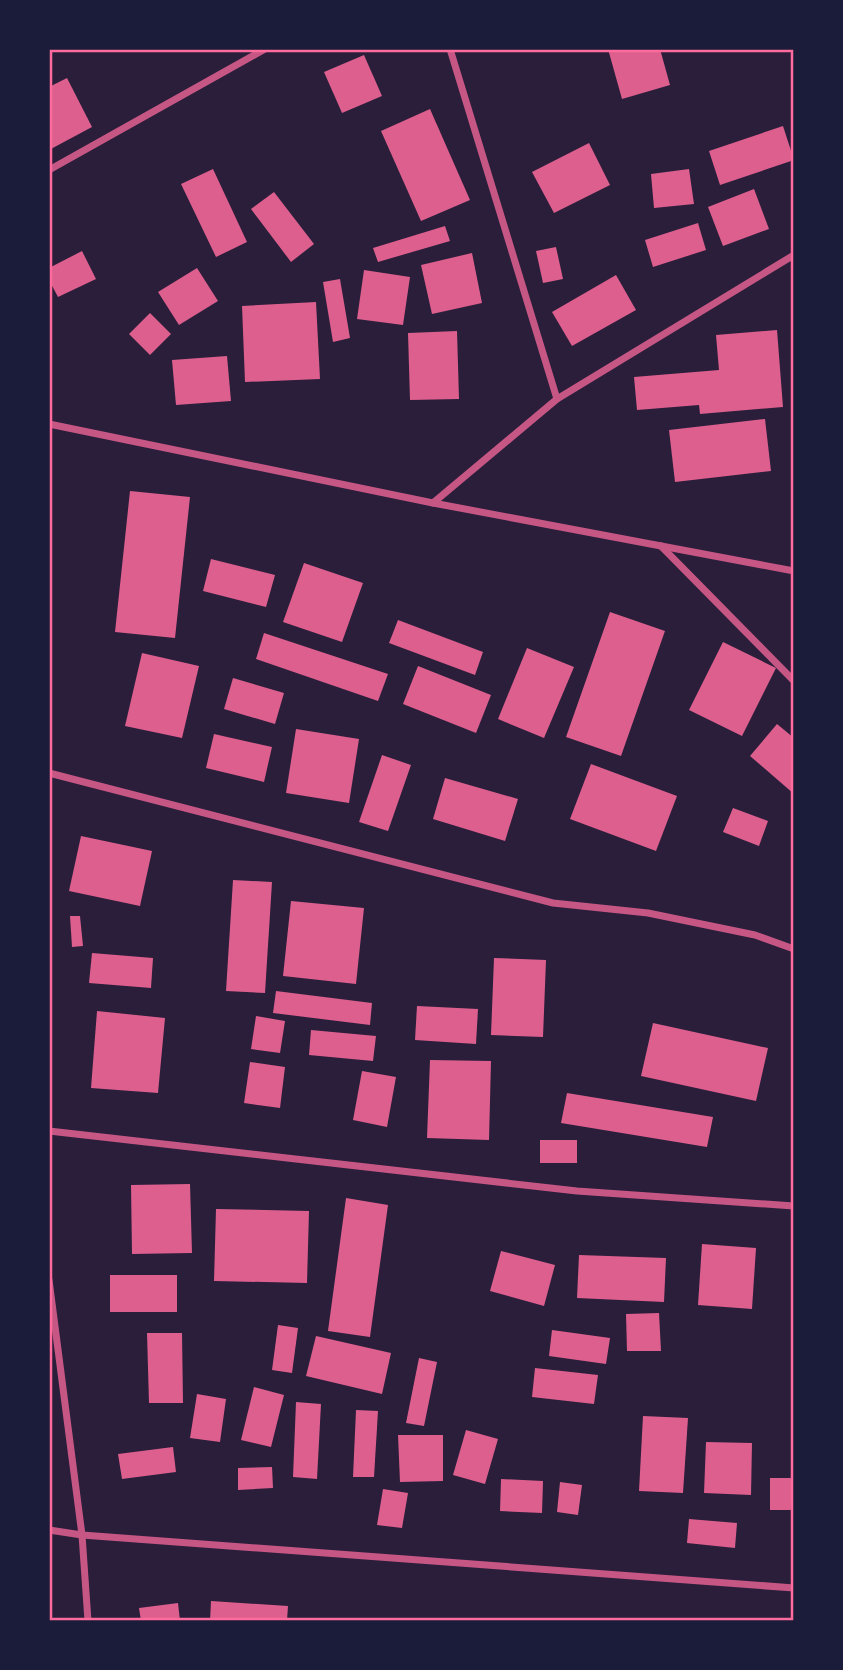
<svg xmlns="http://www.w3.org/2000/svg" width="843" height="1670" viewBox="0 0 843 1670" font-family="Figtree,sans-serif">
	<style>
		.green { fill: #2a1e3b }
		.building { fill: #dd5f8e }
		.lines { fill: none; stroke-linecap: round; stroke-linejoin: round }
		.minor { stroke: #c65784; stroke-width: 7 }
		.neatline { fill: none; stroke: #ff6b9d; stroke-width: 2.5 }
	</style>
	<rect width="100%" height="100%" fill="#1b1b3a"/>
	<rect class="green" x="49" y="49" width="745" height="1572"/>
	<g class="building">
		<polygon points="608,49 660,49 670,85 622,99"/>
		<polygon points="364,55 382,96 342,113 324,72"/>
		<polygon points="67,78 92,127 49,150 49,87"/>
		<polygon points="430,109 470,200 421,221 381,131"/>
		<polygon points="783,126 794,160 720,185 709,151"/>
		<polygon points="589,143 610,185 554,213 532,172"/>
		<polygon points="213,169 247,242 216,257 181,184"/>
		<polygon points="689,169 694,204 654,208 651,174"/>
		<polygon points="754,189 769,229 723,246 708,207"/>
		<polygon points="274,192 314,244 291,262 251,209"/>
		<polygon points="698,223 706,250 653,267 645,240"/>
		<polygon points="445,226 450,241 378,262 373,248"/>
		<polygon points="556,247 563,279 543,283 536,251"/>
		<polygon points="82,251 96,279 58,297 49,280 49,268"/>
		<polygon points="472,253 482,303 432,314 421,265"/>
		<polygon points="197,268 218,301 179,325 158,292"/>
		<polygon points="364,270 410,277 403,325 357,319"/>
		<polygon points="616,275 636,310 572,346 552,312"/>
		<polygon points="340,279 350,338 333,342 323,282"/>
		<polygon points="316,302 320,379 245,382 242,306"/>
		<polygon points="150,313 171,334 150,355 129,334"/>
		<polygon points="777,330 783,407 700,414 699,405 637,410 634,377 719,370 716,335"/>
		<polygon points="457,331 459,399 410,400 408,333"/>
		<polygon points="227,356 231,401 176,405 172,360"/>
		<polygon points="765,419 771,471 675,482 669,430"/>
		<polygon points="130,491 190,497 175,638 115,632"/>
		<polygon points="211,559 275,575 266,607 203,591"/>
		<polygon points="304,563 363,583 342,642 283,622"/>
		<polygon points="610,612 665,631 621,756 566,737"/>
		<polygon points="398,620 483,652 475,675 389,643"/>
		<polygon points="264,633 388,674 378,701 256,659"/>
		<polygon points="723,642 776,668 742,736 689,710"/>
		<polygon points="527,648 574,667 544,738 498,719"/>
		<polygon points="142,653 199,666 182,738 125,726"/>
		<polygon points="418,666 491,695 476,733 403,704"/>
		<polygon points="233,678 284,693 275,724 224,709"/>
		<polygon points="777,724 794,738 794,794 750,756"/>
		<polygon points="296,729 359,739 349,803 286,793"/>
		<polygon points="214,734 272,747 264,782 206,768"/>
		<polygon points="382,755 411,765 388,831 359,822"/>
		<polygon points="591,764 677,796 656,851 570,819"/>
		<polygon points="445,778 518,799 505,841 433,819"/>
		<polygon points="733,808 768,821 759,846 723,832"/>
		<polygon points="81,836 152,851 140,906 69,891"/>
		<polygon points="233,880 272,882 265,993 226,991"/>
		<polygon points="291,901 364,908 356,984 283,976"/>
		<polygon points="70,916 80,916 83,946 72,947"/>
		<polygon points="92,953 153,958 151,988 89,983"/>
		<polygon points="494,958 546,960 543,1037 491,1035"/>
		<polygon points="276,991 372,1003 370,1025 273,1013"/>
		<polygon points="417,1006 478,1009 476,1044 415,1040"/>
		<polygon points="97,1011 165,1018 158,1093 91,1088"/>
		<polygon points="256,1016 285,1021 280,1053 251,1049"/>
		<polygon points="653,1023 768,1048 756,1101 641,1076"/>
		<polygon points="311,1030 376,1036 373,1061 309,1055"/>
		<polygon points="430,1060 491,1061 489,1140 427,1138"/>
		<polygon points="250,1062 285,1067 280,1108 244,1103"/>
		<polygon points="362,1071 396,1077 387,1127 353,1120"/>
		<polygon points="567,1093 713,1117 707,1147 561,1123"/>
		<rect x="540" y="1140" width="37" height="23"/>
		<polygon points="190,1184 192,1253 132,1254 131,1185"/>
		<polygon points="346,1198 388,1205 370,1337 328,1331"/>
		<polygon points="216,1209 309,1211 307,1283 214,1281"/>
		<polygon points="702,1244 756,1248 752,1309 698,1305"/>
		<polygon points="501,1251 555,1265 544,1306 490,1291"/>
		<polygon points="579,1255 666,1258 664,1302 577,1298"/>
		<rect x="110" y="1275" width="67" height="37"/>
		<polygon points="659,1313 661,1351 627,1351 626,1314"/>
		<polygon points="278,1325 298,1328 292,1373 272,1370"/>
		<polygon points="552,1330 610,1338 606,1364 549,1356"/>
		<polygon points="147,1333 182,1333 183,1403 149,1403"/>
		<polygon points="316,1336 391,1353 382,1394 306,1376"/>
		<polygon points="419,1358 437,1362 424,1426 406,1423"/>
		<polygon points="535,1368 598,1375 594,1404 532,1397"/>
		<polygon points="254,1387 284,1395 271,1447 241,1440"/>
		<polygon points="197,1394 226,1399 220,1442 190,1438"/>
		<polygon points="296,1402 321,1404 317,1479 293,1477"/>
		<polygon points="356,1410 378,1411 374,1477 353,1477"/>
		<polygon points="643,1416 688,1418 683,1493 639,1491"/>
		<polygon points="466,1430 498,1439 485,1484 453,1475"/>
		<polygon points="398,1435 443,1435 443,1481 400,1482"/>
		<polygon points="706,1442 752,1443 751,1495 704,1493"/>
		<polygon points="173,1447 176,1472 122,1479 118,1454"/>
		<polygon points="272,1467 273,1488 238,1490 238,1468"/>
		<rect x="770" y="1478" width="24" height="32"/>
		<polygon points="501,1479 543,1481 542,1513 500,1511"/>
		<polygon points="560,1482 582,1485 578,1515 557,1512"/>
		<polygon points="383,1489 408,1493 402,1528 377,1525"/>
		<polygon points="689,1519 737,1523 735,1548 687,1543"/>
		<polygon points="211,1601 288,1606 287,1621 210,1621"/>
		<polygon points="178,1603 180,1621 141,1621 139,1608"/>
	</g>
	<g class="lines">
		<g class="minor">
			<polyline points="450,49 557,399"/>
			<polyline points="49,170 265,49"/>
			<polyline points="49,424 433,503 557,399 794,255"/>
			<polyline points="433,503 794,571"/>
			<polyline points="661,546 794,681"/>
			<polyline points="49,773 553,903 648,913 755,935 794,949"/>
			<polyline points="49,1131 577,1191 794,1206"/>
			<polyline points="49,1280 82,1535 88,1621"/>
			<polyline points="49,1530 82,1535 794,1588"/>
		</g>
	</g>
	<rect width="843" height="1670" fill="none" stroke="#1b1b3a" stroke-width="102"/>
	<rect x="51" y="51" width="741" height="1568" class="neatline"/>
</svg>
